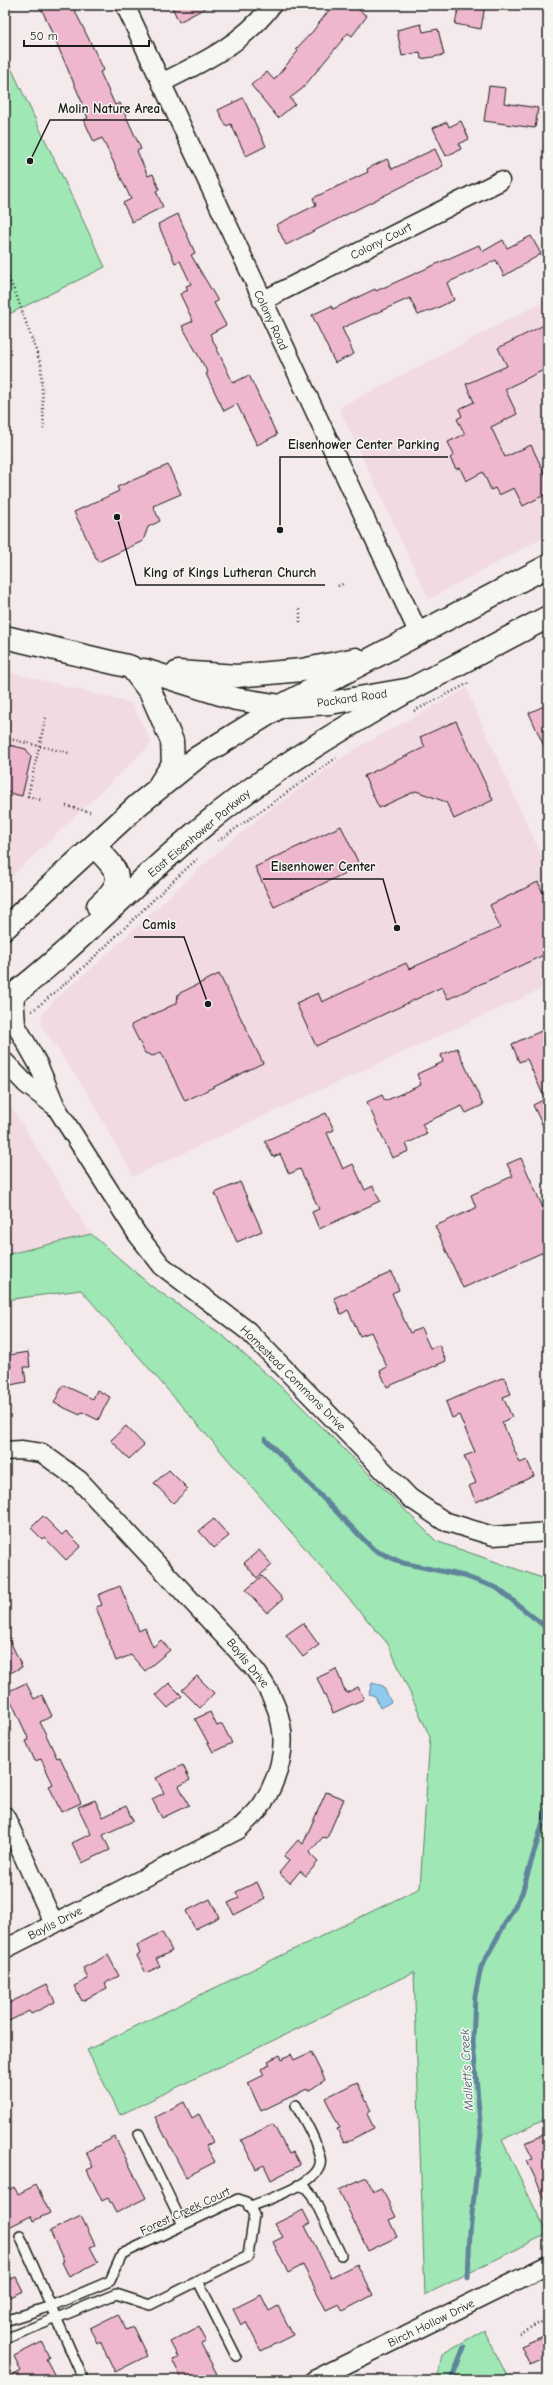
<svg xmlns="http://www.w3.org/2000/svg" width="553" height="2385" viewBox="0 0 553 2385" font-family="'Comic Neue',sans-serif">
	<style>
		.built { fill: #f2dae2 }
		.green { fill: #9fe7b5; stroke: #5e8268 }
		.water { fill: #8fcbef; stroke: #61859b }
		.lines { fill: none; stroke-linecap: round; stroke-linejoin: round }
		.stream { stroke: #61859b; stroke-width: 5 }
		.building { fill: #eeb7ce; stroke: #1c1c1c }
		.service-casing { stroke: #1c1c1c; stroke-width: 12 }
		.minor-casing { stroke: #1c1c1c; stroke-width: 21 }
		.secondary-casing { stroke: #1c1c1c; stroke-width: 25 }
		.path { stroke: #1c1c1c; stroke-width: 2.5; stroke-dasharray: 1 3; stroke-linecap: butt }
		.service { stroke: #f6f6f2; stroke-width: 9 }
		.minor { stroke: #f6f6f2; stroke-width: 18 }
		.secondary { stroke: #f6f6f2; stroke-width: 22 }
		.labels { text-anchor: middle; stroke-width: 3; stroke-linejoin: round; paint-order: stroke }
		.street-label { font-size: 12px; fill: #1c1c1c; stroke: #f6f6f2 }
		.water-label { font-size: 13px; font-style: italic; fill: #445966; stroke: #f6f6f2 }
		.leader { fill: none; stroke: #1c1c1c; stroke-width: 1.5 }
		.callout-dot { fill: #1c1c1c; stroke: #f6f6f2; stroke-width: 1.5 }
		.callout-label { font-size: 13px; text-anchor: middle; font-weight: bold; fill: #1c1c1c; stroke: #f6f6f2; stroke-width: 3; stroke-linejoin: round; paint-order: stroke }
	</style>
	<rect width="100%" height="100%" fill="#f4e9eb"/>
	<filter id="ink" filterUnits="userSpaceOnUse"><feTurbulence type="fractalNoise" baseFrequency=".025" numOctaves="2"/><feDisplacementMap in="SourceGraphic" scale="8" xChannelSelector="R" yChannelSelector="G"/><feConvolveMatrix kernelMatrix="1 2 1 2 8 2 1 2 1" color-interpolation-filters="sRGB"/></filter>
	<g filter="url(#ink)">
		<g class="built">
			<polygon points="548,299 548,535 429,599 339,408"/>
			<polygon points="5,671 131,703 152,743 5,883"/>
			<polygon points="466,689 548,870 548,986 133,1176 88,1094 41,1025 43,1014 54,1000 90,970 213,856 264,814 355,749"/>
			<polygon points="5,1097 91,1234 5,1255"/>
		</g>
		<g class="green">
			<polygon points="5,55 105,267 5,316"/>
			<polygon points="91,1234 150,1285 222,1335 288,1393 436,1541 548,1580 548,2118 502,2140 547,2234 425,2295 414,1972 120,2115 87,2050 420,1888 430,1737 388,1644 81,1290 5,1300 5,1255"/>
			<polygon points="484,2330 509,2380 437,2380 442,2354"/>
		</g>
		<polygon class="water" points="372,1683 383,1686 391,1702 380,1708 375,1696 369,1694"/>
		<g class="lines">
			<g class="stream">
				<polyline points="265,1439 374,1550 403,1563 464,1576 497,1588 548,1629"/>
				<polyline points="468,2277 470,2232 481,2133 473,2043 475,1996 481,1967 522,1893 548,1805"/>
				<polyline points="451,2380 464,2347"/>
			</g>
		</g>
		<g class="building">
			<polygon points="40,5 72,5 104,70 100,72 115,105 120,103 141,149 137,151 148,176 153,174 159,189 156,191 163,207 132,222 123,203 131,199 102,138 94,142 84,120 88,118 81,103 82,102"/>
			<polygon points="171,5 211,5 179,22"/>
			<polygon points="333,5 352,5 367,16 352,36 348,33 302,89 290,98 295,104 278,118 251,85 267,72 274,80 298,51 296,49 313,31"/>
			<polygon points="459,5 485,5 481,29 455,24"/>
			<polygon points="421,24 423,32 438,29 444,55 421,59 420,52 402,56 397,30"/>
			<polygon points="489,86 506,88 504,103 538,108 535,128 484,121"/>
			<polygon points="243,98 266,146 246,156 231,124 226,126 218,110"/>
			<polygon points="461,121 469,139 459,144 461,149 446,156 433,128 447,122 449,127"/>
			<polygon points="435,149 443,166 286,245 276,225 316,205 313,198 368,172 367,169 387,159 392,169"/>
			<polygon points="178,214 195,253 191,255 218,301 214,303 226,325 210,334 233,383 249,375 277,435 257,445 237,404 224,411 206,374 208,373 182,326 193,321 180,294 188,290 186,286 191,284 180,261 175,263 158,224"/>
			<polygon points="531,236 541,254 504,276 496,260 447,283 454,300 435,309 418,315 410,298 342,328 354,354 335,363 312,315 331,306 333,309 375,289 376,291 479,245 482,252 503,240 507,248"/>
			<polygon points="548,323 548,368 505,389 517,414 491,427 505,457 531,445 548,481 548,493 523,506 514,488 499,495 495,488 491,490 483,472 466,481 460,468 456,469 450,458 454,455 448,442 465,434 457,419 462,416 459,409 474,402 466,384 507,366 498,348"/>
			<polygon points="168,465 181,494 153,506 160,521 148,527 143,541 98,562 74,512 119,491 117,487"/>
			<polygon points="548,704 548,755 529,713"/>
			<polygon points="456,721 493,800 454,819 446,802 416,791 379,808 364,776 425,747 420,737"/>
			<polygon points="5,744 26,749 31,757 22,796 5,792"/>
			<polygon points="341,826 360,866 274,907 255,867"/>
			<polygon points="538,882 548,904 548,953 448,999 442,987 316,1046 296,1003 318,993 322,1002 406,963 409,969 500,928 490,905"/>
			<polygon points="219,974 263,1063 185,1101 161,1052 153,1056 145,1053 131,1025 177,1003 178,994"/>
			<polygon points="548,1028 548,1137 533,1105 545,1099 527,1059 519,1062 512,1044"/>
			<polygon points="457,1048 483,1105 466,1113 462,1106 422,1124 427,1134 406,1144 409,1151 392,1158 367,1102 382,1095 385,1101 421,1085 417,1074 443,1062 441,1055"/>
			<polygon points="326,1113 334,1130 327,1133 343,1169 353,1164 365,1190 373,1186 380,1201 319,1229 312,1212 319,1209 300,1169 289,1174 280,1154 273,1157 265,1141"/>
			<polygon points="521,1158 548,1219 548,1250 463,1288 435,1226 476,1208 471,1195 513,1176 507,1164"/>
			<polygon points="240,1182 262,1231 237,1242 215,1193"/>
			<polygon points="392,1272 399,1290 392,1293 410,1333 421,1328 430,1348 439,1345 446,1361 387,1387 380,1371 387,1367 371,1332 360,1336 348,1310 341,1314 334,1298"/>
			<polygon points="28,1352 30,1367 24,1367 26,1382 5,1386 5,1368 11,1367 9,1355"/>
			<polygon points="504,1377 511,1394 503,1397 512,1417 502,1422 520,1463 527,1460 534,1476 476,1502 469,1486 476,1483 464,1456 475,1452 459,1415 452,1418 446,1402"/>
			<polygon points="63,1385 93,1399 97,1390 110,1397 98,1420 82,1412 80,1415 54,1403"/>
			<polygon points="126,1426 144,1445 129,1459 111,1440"/>
			<polygon points="169,1470 188,1489 173,1503 154,1483"/>
			<polygon points="43,1516 62,1535 66,1531 81,1546 66,1560 44,1537 42,1539 31,1528"/>
			<polygon points="214,1519 229,1536 214,1548 199,1531"/>
			<polygon points="259,1550 272,1565 257,1578 244,1563"/>
			<polygon points="262,1576 283,1599 267,1613 246,1590"/>
			<polygon points="120,1586 139,1631 145,1628 153,1647 161,1640 170,1650 145,1671 131,1655 116,1661 96,1607 102,1605 98,1595"/>
			<polygon points="303,1623 319,1645 303,1657 286,1635"/>
			<polygon points="5,1630 22,1667 10,1673 5,1663"/>
			<polygon points="336,1669 346,1693 358,1687 364,1699 333,1713 317,1678"/>
			<polygon points="197,1676 214,1693 200,1708 182,1690"/>
			<polygon points="26,1683 34,1699 42,1695 52,1716 40,1722 57,1758 60,1757 81,1803 61,1812 49,1786 53,1784 41,1759 35,1761 26,1741 29,1740 7,1692"/>
			<polygon points="169,1683 182,1696 168,1708 156,1695"/>
			<polygon points="210,1712 217,1726 222,1724 232,1743 213,1752 195,1719"/>
			<polygon points="183,1765 190,1780 179,1786 189,1805 162,1818 152,1799 164,1793 156,1778"/>
			<polygon points="326,1792 344,1799 327,1838 323,1837 309,1853 318,1862 306,1876 300,1871 290,1883 279,1873 289,1861 284,1856 298,1840 303,1844"/>
			<polygon points="95,1800 103,1817 126,1806 133,1821 103,1835 110,1850 82,1863 72,1843 91,1834 78,1807"/>
			<polygon points="257,1882 265,1899 234,1915 228,1903 239,1898 236,1892"/>
			<polygon points="210,1899 219,1917 195,1929 186,1911"/>
			<polygon points="162,1932 172,1951 156,1959 160,1966 146,1973 137,1956 140,1954 137,1945"/>
			<polygon points="108,1955 119,1976 105,1983 107,1988 82,2001 74,1986 88,1979 83,1968"/>
			<polygon points="47,1984 55,2002 31,2014 29,2011 5,2023 5,2005"/>
			<polygon points="311,2052 325,2080 308,2091 307,2089 261,2111 248,2083 264,2075 261,2069 270,2065 268,2061 280,2055 282,2059 291,2054 294,2060"/>
			<polygon points="357,2082 371,2111 367,2114 374,2128 344,2143 337,2129 340,2128 325,2098"/>
			<polygon points="184,2102 192,2118 199,2114 213,2142 206,2146 215,2162 186,2177 155,2117"/>
			<polygon points="273,2124 289,2154 293,2152 300,2165 271,2180 264,2165 256,2169 241,2140"/>
			<polygon points="548,2133 548,2205 527,2161 533,2159 525,2143"/>
			<polygon points="115,2137 146,2198 116,2213 108,2198 102,2201 87,2170 93,2167 86,2152"/>
			<polygon points="366,2177 374,2192 381,2189 386,2197 396,2217 389,2220 397,2237 368,2251 339,2190"/>
			<polygon points="36,2185 50,2213 33,2221 31,2216 5,2229 5,2192 14,2187 18,2194"/>
			<polygon points="303,2210 310,2224 305,2226 331,2277 357,2264 373,2295 343,2311 339,2304 326,2310 303,2265 288,2273 273,2242 283,2237 275,2224"/>
			<polygon points="81,2216 95,2245 90,2247 98,2262 69,2277 62,2262 64,2261 50,2231"/>
			<polygon points="16,2277 23,2291 5,2299 5,2281"/>
			<polygon points="261,2295 269,2311 278,2306 293,2335 261,2351 246,2322 241,2325 233,2309"/>
			<polygon points="118,2314 126,2330 133,2327 147,2356 115,2372 100,2341 97,2343 90,2328"/>
			<polygon points="198,2327 206,2342 201,2344 217,2374 205,2380 182,2380 172,2359 178,2357 170,2342"/>
			<polygon points="548,2334 548,2354 541,2357 542,2360 530,2365 521,2346"/>
			<polygon points="42,2342 49,2357 46,2359 57,2380 5,2380 21,2371 14,2356"/>
		</g>
		<g class="lines">
			<defs>
				<g id="service">
					<polyline points="139,2134 183,2225"/>
					<polyline points="298,2185 306,2188 312,2195 341,2255"/>
					<path d="M249,2207c18,-8 77,-25 71,-49 -4,-19 -15,-37 -24,-53"/>
					<polyline points="20,2236 82,2376"/>
					<polyline points="198,2281 236,2356"/>
					<polyline points="5,2321 51,2306 110,2281 122,2254 238,2199 247,2202 254,2215 248,2256 150,2305 116,2294 5,2339"/>
				</g>
				<g id="minor">
					<polyline points="125,5 419,634"/>
					<path d="M161,83c41,-20 83,-40 111,-78"/>
					<polyline points="262,301 500,181"/>
					<polyline points="14,994 16,1025 38,1064 56,1107 137,1234 162,1266 248,1331 410,1498 444,1521 493,1536 548,1532"/>
					<polyline points="5,1062 26,1084 56,1107"/>
					<path d="M5,1451l16,-1 21,3 37,27 172,185c36,45 43,87 12,138 -6,10 -17,18 -25,27l-233,119"/>
					<polyline points="5,1816 54,1924"/>
					<polyline points="314,2380 548,2265"/>
				</g>
				<g id="secondary">
					<polyline points="5,637 131,667 151,693 172,741 173,764 160,784"/>
					<polyline points="144,670 236,699 281,706 330,703 411,689 548,617"/>
					<polyline points="178,672 237,676 302,670 356,659"/>
					<path d="M94,846c25,25 34,33 4,60"/>
					<polyline points="5,928 138,805 195,759 281,706 548,566"/>
					<path d="M5,1001c72,-54 132,-121 202,-178 63,-52 133,-93 204,-134"/>
				</g>
			</defs>
			<use href="#service" class="service-casing"/>
			<use href="#minor" class="minor-casing"/>
			<use href="#secondary" class="secondary-casing"/>
			<g class="path">
				<polyline points="5,271 16,294 41,365 44,432"/>
				<polyline points="338,586 345,583"/>
				<polyline points="300,609 300,622"/>
				<polyline points="414,711 469,683"/>
				<polyline points="5,738 69,753"/>
				<polyline points="44,801 28,796 46,716"/>
				<polyline points="66,806 90,812"/>
				<polyline points="218,841 336,758"/>
				<path d="M32,1011c59,-46 109,-102 165,-152"/>
				<polyline points="519,2333 548,2319"/>
				<polyline points="538,2379 548,2375"/>
			</g>
			<use href="#service" class="service"/>
			<use href="#minor" class="minor"/>
			<use href="#secondary" class="secondary"/>
		</g>
	</g>
	<g class="labels">
		<g class="street-label">
			<text transform="translate(381 241) rotate(-27)" y="4">Colony Court</text>
			<text transform="translate(271 320) rotate(65)" y="4">Colony Road</text>
			<text transform="translate(352 698) rotate(-8)" y="4">Packard Road</text>
			<text transform="translate(199 833) rotate(-40)" y="4">East Eisenhower Parkway</text>
			<text transform="translate(293 1378) rotate(45)" y="4">Homestead Commons Drive</text>
			<text transform="translate(248 1663) rotate(51)" y="4">Baylis Drive</text>
			<text transform="translate(55 1923) rotate(-27)" y="4">Baylis Drive</text>
			<text transform="translate(185 2211) rotate(-25)" y="4">Forest Creek Court</text>
			<text transform="translate(431 2323) rotate(-26)" y="4">Birch Hollow Drive</text>
		</g>
		<g class="water-label">
			<text transform="translate(466 2070) rotate(-93)" y="5">Mallett's Creek</text>
		</g>
	</g>
	<path class="leader" d="M30 161L50 120H168M280 530L280 457H448M117 517L136 585H325M397 928L383 879H263M208 1004L184 937H134"/>
	<g class="callout-dot">
		<circle cx="30" cy="161" r="4"/>
		<circle cx="280" cy="530" r="4"/>
		<circle cx="117" cy="517" r="4"/>
		<circle cx="397" cy="928" r="4"/>
		<circle cx="208" cy="1004" r="4"/>
	</g>
	<g class="callout-label">
		<text x="109" y="113">Molin Nature Area</text>
		<text x="364" y="449">Eisenhower Center Parking</text>
		<text x="230" y="577">King of Kings Lutheran Church</text>
		<text x="323" y="871">Eisenhower Center</text>
		<text x="159" y="929">Camis</text>
	</g>
	<rect width="553" height="2385" fill="none" stroke="#f6f6f2" stroke-width="20"/>
	<rect x="10" y="10" width="533" height="2365" fill="none" stroke="#1c1c1c" stroke-width="1.5" filter="url(#ink)"/>
	<path d="M24 40v6h125v-6" fill="none" stroke="#1c1c1c" stroke-width="2"/>
	<text x="30" y="40" font-size="12" fill="#1c1c1c" stroke="#f6f6f2" stroke-width="3" paint-order="stroke">50 m</text>
</svg>
